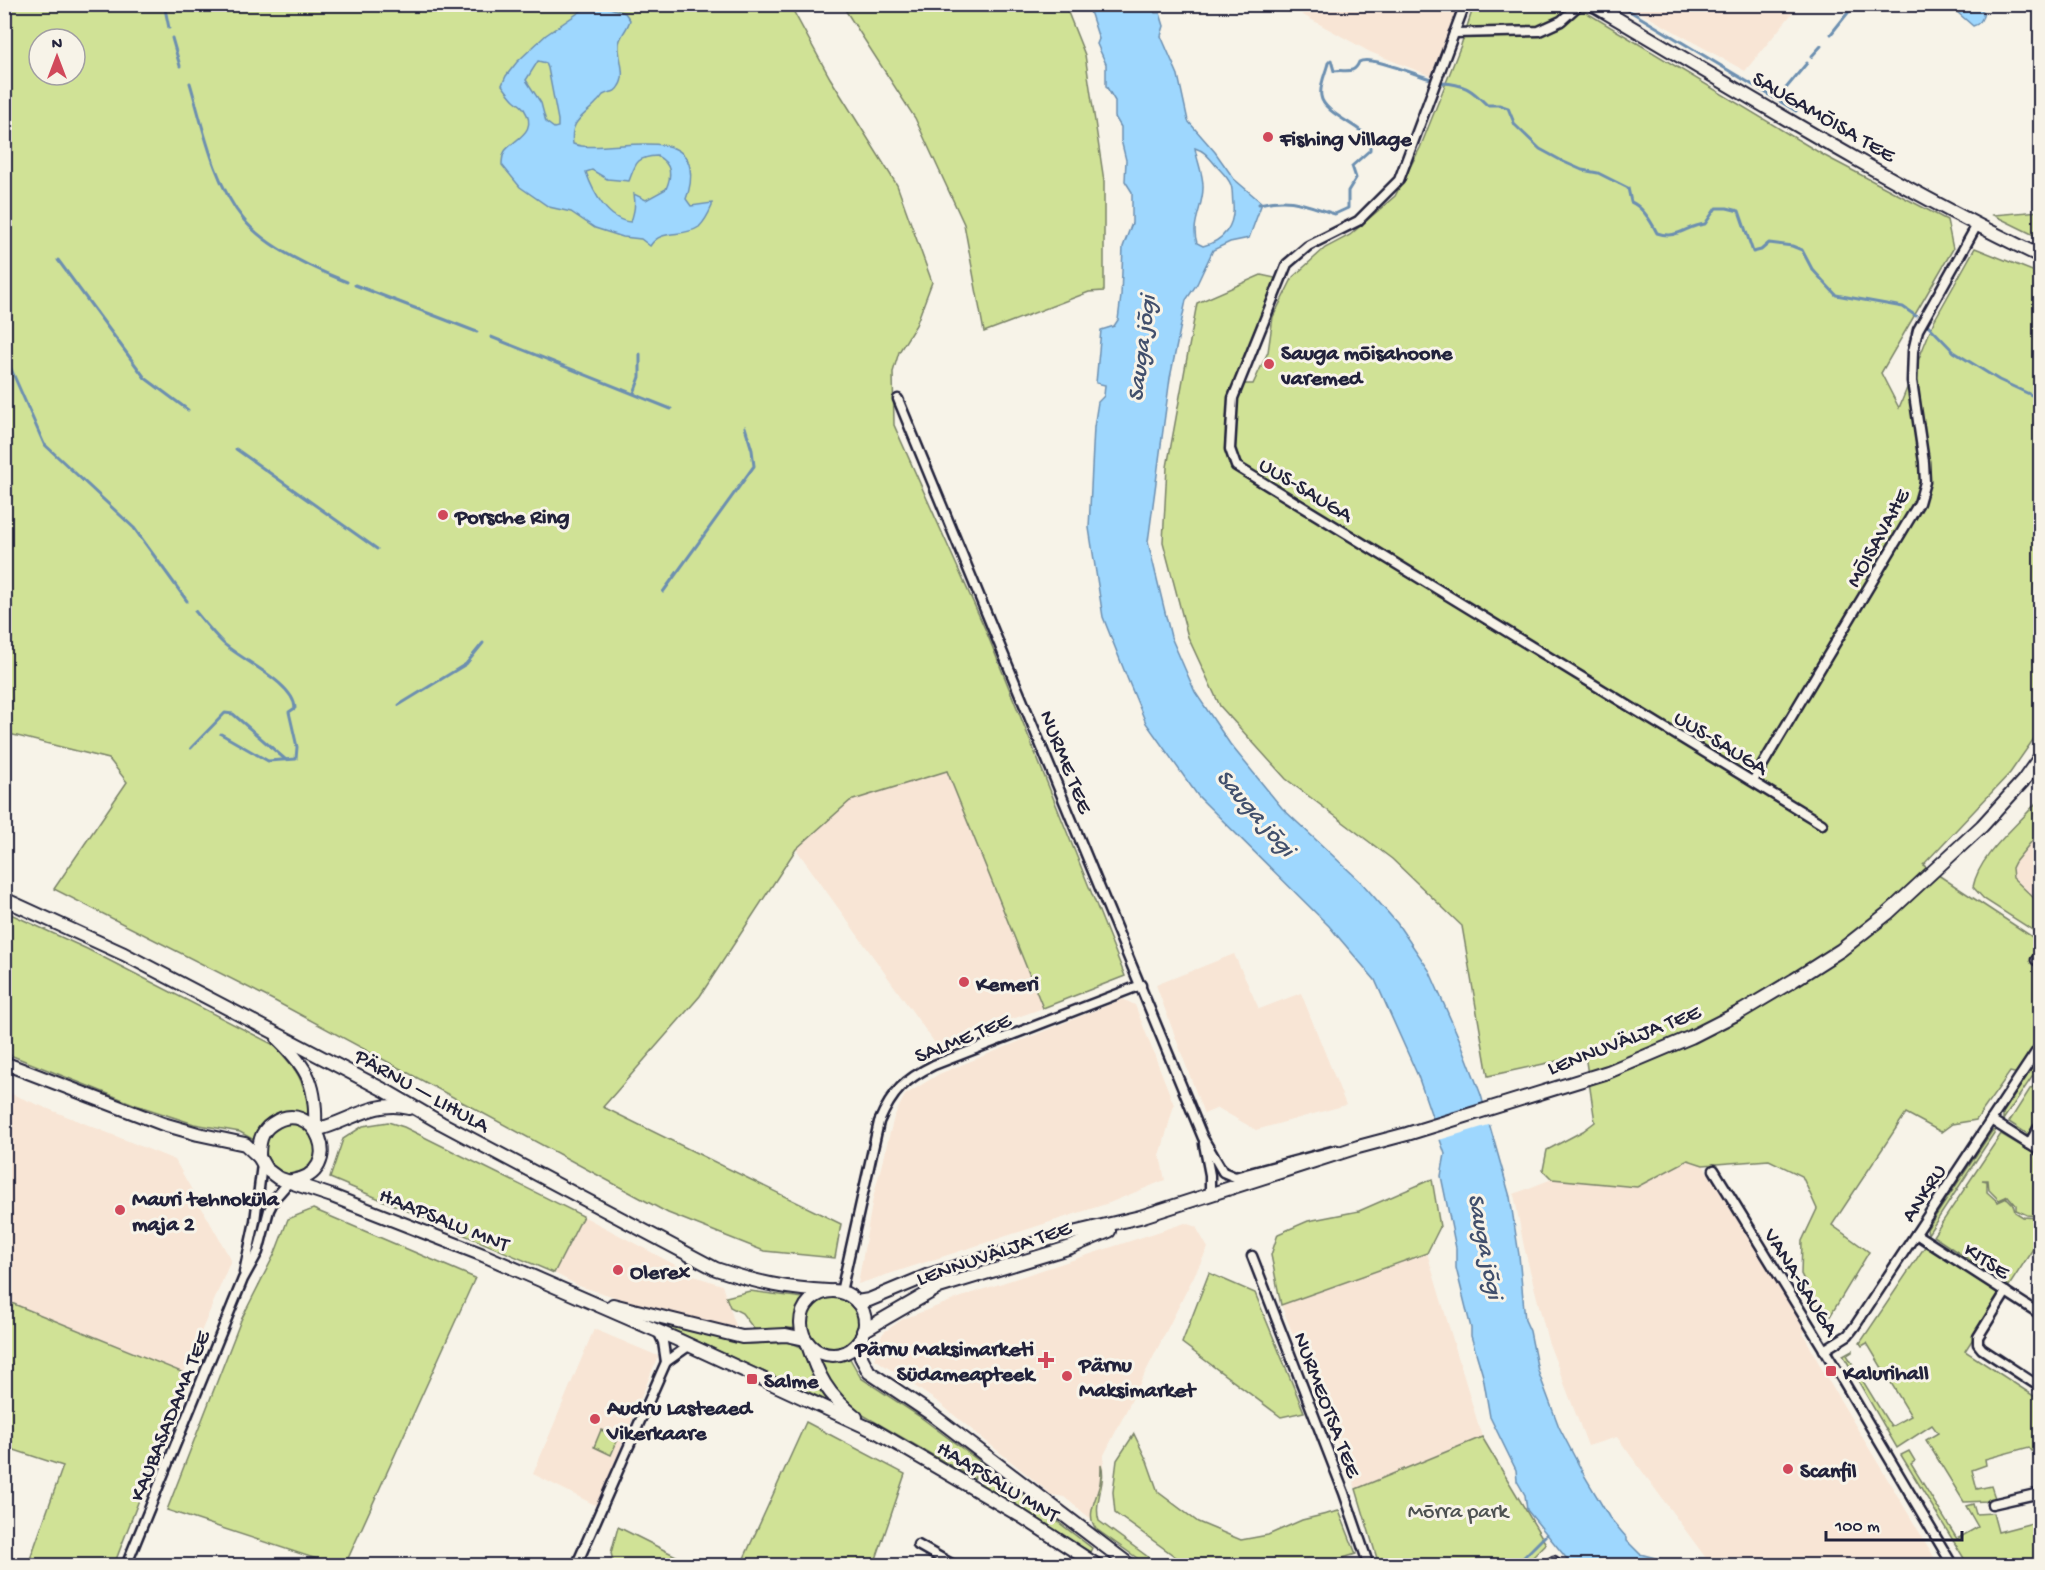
<svg xmlns="http://www.w3.org/2000/svg" width="2045" height="1570" viewBox="0 0 2045 1570" font-family="'Gochi Hand',sans-serif">
	<style>
		.built { fill: #f8e5d5 }
		.green { fill: #d0e296; stroke: #798268; stroke-width: 1.5; fill-rule: evenodd }
		.water { fill: #9ed7fe; stroke: #6c8fb0; stroke-width: 1.5; fill-rule: evenodd }
		.pier { fill: #f7f3e8 }
		.lines { fill: none; stroke-linecap: round; stroke-linejoin: round }
		.stream { stroke: #6c8fb0; stroke-width: 3 }
		.street-casing { stroke: #22223b; stroke-width: 13 }
		.secondary-casing { stroke: #22223b; stroke-width: 16 }
		.street { stroke: #f7f3e8; stroke-width: 8 }
		.secondary { stroke: #f7f3e8; stroke-width: 12 }
		.poi-dot { fill: #d1495b; stroke: #f7f3e8; stroke-width: 2 }
		.labels { text-anchor: middle; stroke-width: 6; stroke-linejoin: round; paint-order: stroke }
		.street-label { font-size: 22px; fill: #22223b; stroke: #f7f3e8 }
		.poi-label { font-size: 22px; font-weight: bold; fill: #22223b; stroke: #f7f3e8; text-anchor: start }
		.park-label { font-size: 22px; fill: #4e5252; stroke: #f7f3e8 }
		.water-label { font-size: 24px; font-style: italic; fill: #414f6c; stroke: #f7f3e8 }
	</style>
	<rect width="100%" height="100%" fill="#f7f3e8"/>
	<filter id="ink" filterUnits="userSpaceOnUse"><feTurbulence type="fractalNoise" baseFrequency=".0167" numOctaves="2"/><feDisplacementMap in="SourceGraphic" scale="12" xChannelSelector="R" yChannelSelector="G"/><feConvolveMatrix kernelMatrix="1 2 1 2 8 2 1 2 1" color-interpolation-filters="sRGB"/></filter>
	<g filter="url(#ink)">
		<g class="built">
			<polygon points="1285,5 1458,5 1431,76 1370,52"/>
			<polygon points="1627,5 1799,5 1745,71"/>
			<polygon points="947,770 1043,1008 937,1046 796,849 850,801"/>
			<polygon points="2040,805 2040,924 1988,860"/>
			<polygon points="1234,954 1259,1009 1301,993 1346,1105 1256,1130 1218,1108 1204,1114 1156,985"/>
			<polygon points="1123,999 1135,1005 1174,1105 1160,1156 1165,1180 1109,1203 858,1284 873,1198 894,1117 905,1095 939,1074"/>
			<polygon points="4,1091 175,1160 231,1260 184,1373 5,1300"/>
			<polygon points="1688,1160 1703,1165 1806,1331 1803,1333 1824,1373 1939,1565 1711,1565 1617,1437 1588,1446 1548,1341 1524,1247 1514,1194 1552,1179 1637,1187"/>
			<polygon points="583,1216 700,1278 722,1285 737,1329 657,1310 579,1286 554,1273"/>
			<polygon points="1185,1223 1196,1227 1208,1248 1104,1455 1103,1482 1096,1507 1095,1522 1064,1497 1052,1495 938,1402 875,1359 875,1345 884,1332 903,1319 975,1292"/>
			<polygon points="1427,1253 1482,1437 1356,1489 1281,1305"/>
			<polygon points="594,1329 658,1356 597,1506 533,1474"/>
		</g>
		<g class="green">
			<path d="M4,5h786l40,73 67,107 35,97 -16,43 -17,27 -6,20 1,53 92,206 139,345 -82,32 -96,-237 -97,30 -54,48 -96,147 -97,111 238,117 -6,34 -71,-7 -96,-38 -395,-213 -219,-111 73,-107 -18,-23 -104,-26zM39,39h36v36h-36z"/>
			<polygon points="842,5 1065,5 1085,55 1104,181 1104,291 1089,292 984,332 964,224 915,118"/>
			<polygon points="1474,5 1574,5 1825,156 1947,220 1953,249 1881,373 1899,408 1934,321 1975,248 2040,274 2040,730 2010,773 1923,865 2040,942 2040,1079 2032,1077 2003,1120 2003,1113 2027,1076 2010,1072 1976,1120 1952,1124 1941,1132 1906,1113 1832,1225 1869,1252 1826,1323 1801,1274 1802,1241 1817,1209 1802,1176 1769,1160 1703,1165 1688,1160 1637,1187 1552,1179 1543,1170 1547,1150 1583,1131 1595,1122 1585,1055 1488,1076 1462,926 1392,859 1286,779 1220,706 1188,637 1163,542 1167,467 1197,303 1261,275 1275,278 1235,384 1253,384 1268,352 1273,317 1293,277 1325,248 1350,235 1395,196 1420,148 1461,45"/>
			<polygon points="2040,211 2040,238 1993,215"/>
			<path d="M2040,798v33l-25,31 -3,6 1,10 27,26v31l-56,-36 -11,-12c7,-35 46,-61 67,-89z"/>
			<path d="M4,911l83,38 187,96c23,25 31,35 35,69 -33,-4 -38,-4 -55,26l-14,-8 -46,-8 -58,-19 -131,-52z"/>
			<polygon points="2034,1086 2040,1087 2040,1121 2029,1135 2009,1122 2030,1089"/>
			<polygon points="388,1122 404,1127 583,1216 554,1273 330,1178 343,1139 363,1126"/>
			<circle cx="291" cy="1149" r="25"/>
			<polygon points="1996,1130 1928,1234 1927,1229 1992,1131"/>
			<polygon points="2001,1134 2040,1157 2040,1216 2027,1215 2016,1210 2016,1205 2008,1196 1999,1200 1989,1190 1988,1180 1982,1180 1987,1181 1987,1192 1998,1202 2007,1198 2013,1204 2015,1212 2023,1217 2040,1218 2040,1238 2009,1286 1933,1236 1965,1188 1968,1186 1967,1185"/>
			<polygon points="1432,1179 1440,1227 1427,1253 1281,1305 1271,1255 1278,1234 1308,1221 1359,1211"/>
			<polygon points="313,1209 475,1278 345,1565 335,1565 167,1510 241,1320 275,1253 288,1219"/>
			<polygon points="1926,1245 1999,1293 2000,1296 1997,1301 1965,1351 2040,1400 2040,1462 2029,1447 1985,1459 1986,1465 1972,1470 1977,1489 1991,1486 1995,1498 1988,1501 1964,1502 1926,1440 1938,1433 1932,1425 1897,1448 1843,1355 1852,1350 1852,1352 1847,1355 1891,1427 1911,1416 1867,1343 1862,1346 1860,1343"/>
			<polygon points="1209,1273 1255,1293 1304,1412 1281,1417 1182,1343"/>
			<polygon points="750,1291 804,1298 799,1306 796,1328 764,1331 754,1329 742,1313 730,1307 726,1297"/>
			<circle cx="832" cy="1322" r="26"/>
			<polygon points="4,1300 184,1373 188,1381 142,1492 114,1565 28,1565 63,1466 5,1447"/>
			<polygon points="658,1323 735,1342 750,1344 787,1342 794,1344 801,1347 818,1388 828,1401"/>
			<path d="M817,1356l10,3 22,-2 12,21 58,38 64,48 -9,15 -111,-64c-23,-16 -35,-33 -46,-59z"/>
			<polygon points="806,1422 905,1474 874,1565 741,1565"/>
			<polygon points="601,1430 619,1437 611,1455 594,1447"/>
			<polygon points="1134,1434 1147,1461 1158,1492 1198,1522 1241,1540 1268,1535 1302,1520 1339,1511 1356,1554 1320,1565 1187,1565 1115,1513 1113,1492 1117,1460"/>
			<polygon points="1482,1437 1546,1544 1525,1565 1379,1565 1356,1489"/>
			<polygon points="1909,1451 1915,1461 1911,1464 1957,1539 1978,1527 1966,1506 1973,1504 1976,1514 1993,1513 1998,1532 2040,1521 2040,1562 2038,1565 1968,1565 1901,1455"/>
			<path d="M1101,1464c6,18 -8,38 -2,57l60,44h-12l-51,-36c-11,-15 1,-30 4,-46 1,-6 1,-13 1,-19z"/>
			<polygon points="989,1469 1092,1548 1090,1552 980,1484"/>
			<polygon points="618,1527 694,1565 614,1565 611,1553"/>
		</g>
		<g class="water">
			<path d="M601,5l24,8 5,7c-3,11 -11,16 -11,25 -1,13 8,29 0,41 -4,8 -9,5 -16,9 -1,1 -4,6 -6,7 -12,14 -28,18 -24,42 30,11 109,-19 117,24 2,12 0,21 -4,31l5,7 21,-3v3c-3,7 -8,16 -13,21 -16,11 -38,1 -49,19l-9,-7 -18,-2 -28,-9 -24,-16 -22,-5 -29,-20 -18,-22c0,-5 0,-9 3,-14 10,-13 34,-19 19,-42 -2,-4 -7,-6 -10,-9 -5,-5 -8,-10 -12,-15l4,-9 11,-14 29,-27 41,-28zM538,61l8,2 2,5 10,52v7l-4,1 -8,-6 -5,-19 -15,-23zM657,156c15,8 15,19 9,33l-20,11 -12,-6c2,10 0,18 -3,28 -23,-1 -38,-30 -45,-50l6,-2 15,9 22,2c7,-18 7,-24 28,-25z"/>
			<path d="M1088,5h64l3,8h5l4,13 -3,10 17,39 10,46 27,31 19,27 28,24 -13,35 -19,4 -17,8 -16,34 -11,16 -16,78 -22,164 23,95 24,55 35,52 52,64 79,74 36,41 32,47 32,73 20,52 29,102 9,58 6,65 5,11 8,40 21,56 25,48 25,42 18,21v3l13,13 27,7 4,4h-99l-45,-55 -2,-15 -8,-14 -1,-11 -26,-53 -7,-41 -12,-40v-8l-15,-60v-20l-15,-72 4,-22 -27,-78 -43,-96 -46,-54 -131,-130 -52,-73 -18,-43 -25,-63 -14,-89 5,-101 4,-25 6,-6 1,-11 -9,-2 5,-53 13,-4 4,-6 3,-24 2,-49 9,-24v-31l-7,-11 1,-21 -5,-20v-13l-6,-10v-16l-9,-15v-22l-9,-20 2,-5zM1195,148c9,3 12,7 18,14 6,8 14,13 18,23 2,6 1,12 2,19 2,21 -9,37 -30,42l-6,-3c-7,-20 7,-37 6,-57 0,-13 -6,-25 -8,-38z"/>
			<path d="M1949,5h25l10,7c-1,7 -4,12 -11,14z"/>
		</g>
		<polygon class="pier" points="1486,1103 1492,1124 1436,1141 1430,1120"/>
		<g class="lines">
			<g class="stream">
				<polyline points="164,4 169,28"/>
				<polyline points="1618,4 1796,111"/>
				<polyline points="1831,34 1855,4"/>
				<polyline points="172,38 180,66"/>
				<polyline points="1811,57 1821,46"/>
				<path d="M190,83c13,44 24,101 54,137 23,28 70,49 103,62"/>
				<path d="M1442,83c22,1 29,6 45,22h12l9,3 7,17 25,24 24,13 18,8 16,3 30,15 3,14c12,5 20,19 26,31 21,7 28,-7 48,-9l11,-16h11l12,3 14,41 8,-2 8,-7 23,3 10,4 10,19 24,26 67,12 13,9"/>
				<polyline points="1782,93 1807,63"/>
				<path d="M1259,204c33,-8 46,1 76,10l13,-6v-17l8,-13 -4,-12 18,-16v-11c-11,-14 -47,-26 -49,-43 -2,-10 5,-24 7,-33l3,-3 3,11c11,-2 20,4 25,-9 11,-7 57,13 72,17"/>
				<polyline points="58,260 145,378 188,410"/>
				<polyline points="355,285 477,332"/>
				<polyline points="1927,324 1954,352 1999,380 2040,399"/>
				<polyline points="491,337 671,409"/>
				<polyline points="4,353 44,444 134,528 187,601"/>
				<polyline points="634,393 640,377 640,354"/>
				<polyline points="236,449 377,549"/>
				<polyline points="663,592 754,466 752,450 745,427"/>
				<path d="M195,611c9,11 18,22 28,32 18,17 71,40 72,65l-6,4 8,35 -1,12 -28,2 -47,-27"/>
				<polyline points="399,705 466,664 483,643"/>
				<polyline points="191,748 225,713 233,714 286,760"/>
				<polyline points="1515,1566 1547,1534"/>
			</g>
			<defs>
				<g id="street">
					<polyline points="1465,4 1399,180 1358,221 1308,246 1287,264 1233,398 1230,449 1236,466 1822,824"/>
					<polyline points="1454,33 1539,31 1561,21 1580,4"/>
					<polyline points="898,399 1203,1138 1223,1172 1235,1177 1336,1150"/>
					<polyline points="1753,781 1919,503 1925,482 1924,462 1912,381 1913,351 1918,330 1977,225"/>
					<polyline points="2036,960 2040,962"/>
					<polyline points="1991,1120 2040,1151"/>
					<polyline points="1204,1144 1210,1175 1210,1195"/>
					<polyline points="2029,1144 2040,1125"/>
					<polyline points="1714,1170 1838,1372 1953,1566"/>
					<polyline points="1916,1234 2040,1314"/>
					<polyline points="1252,1256 1344,1493 1369,1566"/>
					<polyline points="244,1272 255,1221 262,1164"/>
					<path d="M841,1292l38,-170c13,-30 26,-43 55,-57l207,-80"/>
					<polyline points="2006,1292 1978,1337 1978,1344 1982,1349 2040,1387"/>
					<polyline points="658,1331 663,1342 666,1362"/>
					<polyline points="1824,1350 1848,1335 1855,1326 2040,1046"/>
					<polyline points="1992,1504 2040,1493"/>
					<polyline points="918,1545 955,1566"/>
					<polyline points="126,1566 243,1279 258,1252 269,1210 275,1198 290,1181"/>
					<polyline points="576,1566 666,1362 690,1345"/>
					<polyline points="1546,1566 1554,1561"/>
				</g>
				<g id="secondary">
					<path d="M1592,4c148,87 294,178 448,252"/>
					<path d="M4,899l120,55 262,137 55,32 275,146c39,13 70,20 112,22"/>
					<path d="M278,1039c31,30 39,47 37,91 33,-7 58,-31 94,-22"/>
					<polyline points="4,1063 163,1124 198,1134 245,1144 259,1157 266,1169 278,1178 332,1196 483,1255 676,1339 877,1432"/>
					<path d="M259,1157c0,-13 1,-25 13,-33 43,-30 76,49 20,57"/>
					<circle cx="833" cy="1323" r="32"/>
					<polyline points="857,1302 869,1300 929,1275 1060,1236 1140,1217 1358,1147 1407,1134 1608,1072 1691,1037 1742,1011 1794,980 1841,950 1888,913 1982,826 2023,781 2040,757"/>
					<polyline points="613,1305 742,1337 786,1335 805,1339"/>
					<polyline points="863,1331 939,1287 1071,1247 1109,1231"/>
					<polyline points="862,1336 861,1357 869,1372 930,1413 1131,1566"/>
					<path d="M807,1342c11,34 20,53 49,75"/>
					<polyline points="872,1429 1021,1516 1098,1566"/>
				</g>
			</defs>
			<use href="#street" class="street-casing"/>
			<use href="#secondary" class="secondary-casing"/>
			<use href="#street" class="street"/>
			<use href="#secondary" class="secondary"/>
		</g>
	</g>
	<g class="poi-dot">
		<circle cx="1268" cy="137" r="6"/>
		<circle cx="1269" cy="364" r="6"/>
		<circle cx="443" cy="515" r="6"/>
		<circle cx="964" cy="982" r="6"/>
		<circle cx="120" cy="1210" r="6"/>
		<circle cx="618" cy="1270" r="6"/>
		<path d="M1043 1351h6v6h6v6h-6v6h-6v-6h-6v-6h6z"/>
		<rect x="1825" y="1365" width="12" height="12" rx="3"/>
		<circle cx="1067" cy="1376" r="6"/>
		<rect x="746" y="1373" width="12" height="12" rx="3"/>
		<circle cx="595" cy="1419" r="6"/>
		<circle cx="1788" cy="1469" r="6"/>
	</g>
	<g class="labels">
		<g class="street-label">
			<text transform="translate(1825 115) rotate(30)" y="8">SAUGAMÕISA TEE</text>
			<text transform="translate(1307 488) rotate(31)" y="8">UUS-SAUGA</text>
			<text transform="translate(1876 537) rotate(-61)" y="8">MÕISAVAHE</text>
			<text transform="translate(1722 741) rotate(31)" y="8">UUS-SAUGA</text>
			<text transform="translate(1068 761) rotate(68)" y="8">NURME TEE</text>
			<text transform="translate(962 1036) rotate(-22)" y="8">SALME TEE</text>
			<text transform="translate(1623 1038) rotate(-21)" y="8">LENNUVÄLJA TEE</text>
			<text transform="translate(423 1089) rotate(29)" y="8">PÄRNU — LIHULA</text>
			<text transform="translate(1922 1192) rotate(-57)" y="8">ANKRU</text>
			<text transform="translate(445 1218) rotate(22)" y="8">HAAPSALU MNT</text>
			<text transform="translate(993 1251) rotate(-19)" y="8">LENNUVÄLJA TEE</text>
			<text transform="translate(1988 1259) rotate(33)" y="8">KITSE</text>
			<text transform="translate(1803 1281) rotate(58)" y="8">VANA-SAUGA</text>
			<text transform="translate(1329 1404) rotate(69)" y="8">NURMEOTSA TEE</text>
			<text transform="translate(168 1415) rotate(-68)" y="8">KAUBASADAMA TEE</text>
			<text transform="translate(999 1480) rotate(31)" y="8">HAAPSALU MNT</text>
		</g>
		<g class="poi-label">
			<text x="1280" y="145">Fishing Village</text>
			<text x="1281" y="359">Sauga mõisahoone<tspan x="1281" dy="25">varemed</tspan></text>
			<text x="455" y="523">Porsche Ring</text>
			<text x="976" y="990">Kemeri</text>
			<text x="132" y="1205">Mauri tehnoküla<tspan x="132" dy="25">maja 2</tspan></text>
			<text x="630" y="1278">Olerex</text>
			<text x="1034" y="1355" text-anchor="end">Pärnu Maksimarketi<tspan x="1034" dy="25">Südameapteek</tspan></text>
			<text x="1079" y="1371">Pärnu<tspan x="1079" dy="25">Maksimarket</tspan></text>
			<text x="1843" y="1379">Kalurihall</text>
			<text x="764" y="1387">Salme</text>
			<text x="607" y="1414">Audru Lasteaed<tspan x="607" dy="25">Vikerkaare</tspan></text>
			<text x="1800" y="1477">Scanfil</text>
		</g>
		<g class="park-label">
			<text x="1458" y="1517">Mõrra park</text>
		</g>
		<g class="water-label">
			<text transform="translate(1140 348) rotate(-83)" y="8">Sauga jõgi</text>
			<text transform="translate(1257 812) rotate(49)" y="8">Sauga jõgi</text>
			<text transform="translate(1487 1246) rotate(79)" y="8">Sauga jõgi</text>
		</g>
	</g>
	<rect width="2045" height="1570" fill="none" stroke="#f7f3e8" stroke-width="24"/>
	<rect x="12" y="12" width="2021" height="1546" fill="none" stroke="#22223b" stroke-width="2" filter="url(#ink)"/>
	<g transform="translate(57 57)"><circle r="28" fill="#f7f3e8" stroke="#a29fa3" stroke-width="1.5"/>
	<path d="M0-4.5L10 22L0 15L-10 22Z" fill="#d1495b"/>
	<text y="-9" font-size="16" font-weight="bold" text-anchor="middle" fill="#22223b">N</text>
	</g>
	<path d="M1826 1531v9h136v-9" fill="none" stroke="#22223b" stroke-width="3"/>
	<text x="1835" y="1531" font-size="18" fill="#22223b" stroke="#f7f3e8" stroke-width="4.5" paint-order="stroke">100 m</text>
</svg>
